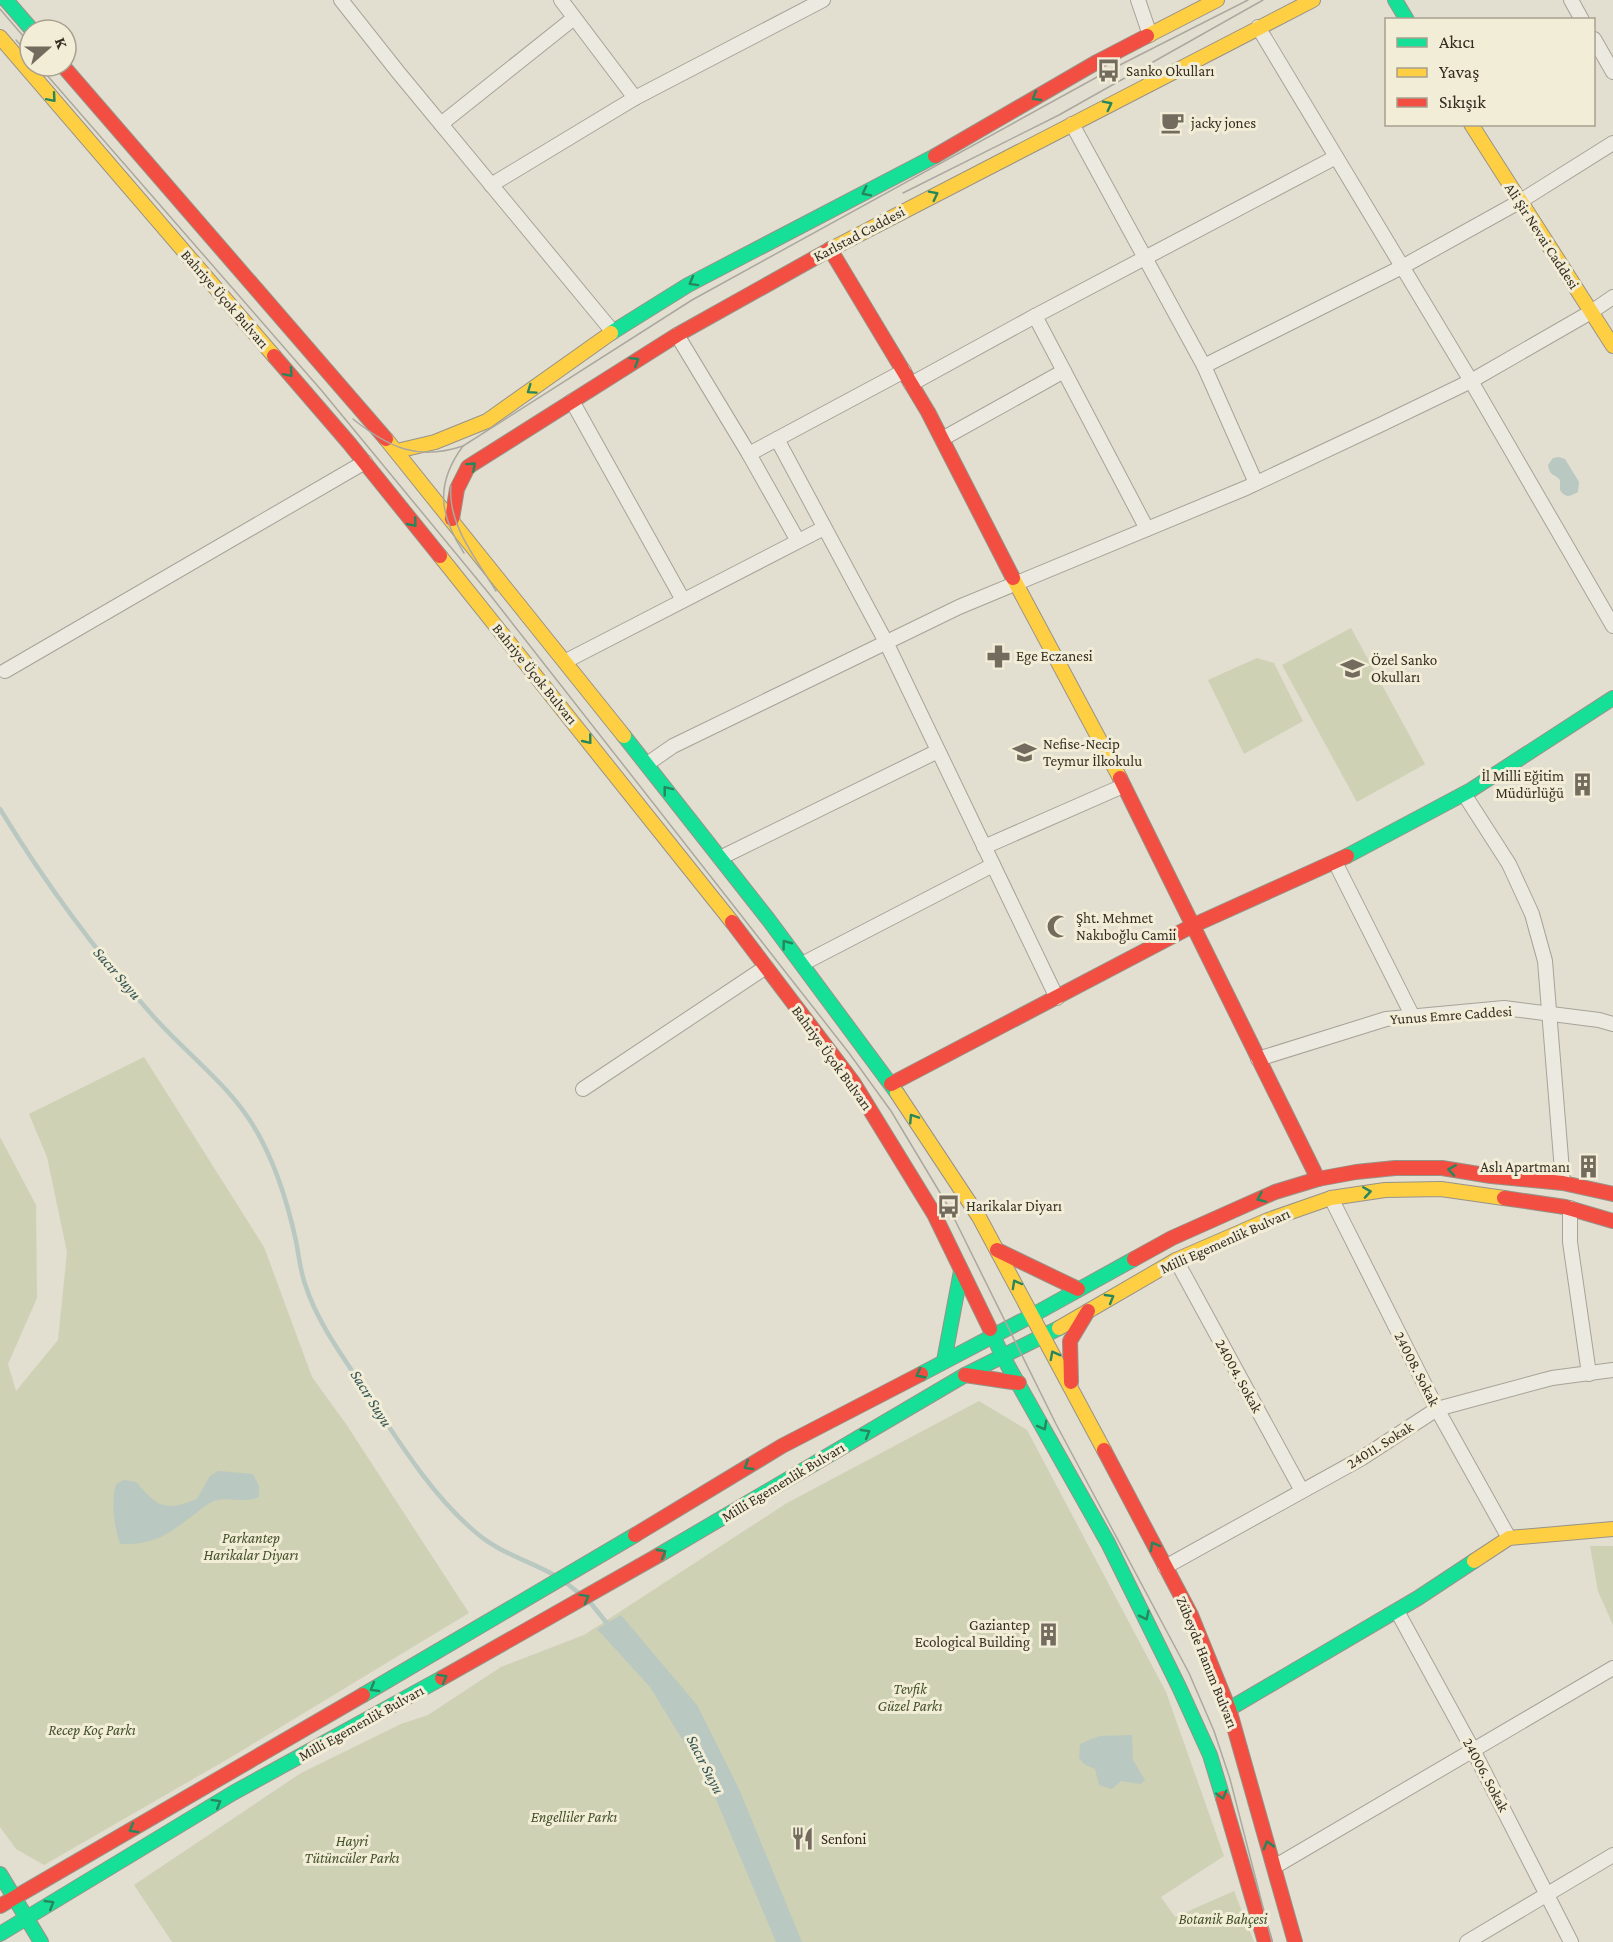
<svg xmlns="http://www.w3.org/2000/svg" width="1613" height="1942" viewBox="0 0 1613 1942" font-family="'Crimson Pro',serif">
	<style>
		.green { fill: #ced1b4 }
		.water { fill: #b9c8c1 }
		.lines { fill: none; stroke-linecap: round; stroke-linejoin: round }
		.stream { stroke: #b9c8c1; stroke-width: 4.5 }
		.street-casing { stroke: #a8a398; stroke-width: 16 }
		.fast-casing { stroke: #979388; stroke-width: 16 }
		.slow-casing { stroke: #979388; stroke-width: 16 }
		.jam-casing { stroke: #979388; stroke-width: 16 }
		.street { stroke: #ebe9e0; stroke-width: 14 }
		.fast { stroke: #16e098; stroke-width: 14 }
		.slow { stroke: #ffcf43; stroke-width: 14 }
		.jam { stroke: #f24e42; stroke-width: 14 }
		.tram { stroke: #aba8a0; stroke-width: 1.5 }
		.oneway { stroke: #26865c }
		.labels { text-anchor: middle; stroke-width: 6; stroke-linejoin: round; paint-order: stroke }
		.poi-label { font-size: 15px; fill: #362d21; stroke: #f2edd7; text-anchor: start }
		.street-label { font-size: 15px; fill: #362d21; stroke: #f2edd7 }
		.park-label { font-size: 15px; font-style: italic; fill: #435129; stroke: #f2edd7 }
		.water-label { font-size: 16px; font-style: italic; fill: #325354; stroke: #f2edd7 }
	</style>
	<rect width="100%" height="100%" fill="#e2ded0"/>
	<g class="green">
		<polygon points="1351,628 1425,764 1357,802 1282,665"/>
		<polygon points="1257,658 1274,663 1303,721 1244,754 1208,680"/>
		<polygon points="144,1057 264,1247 312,1377 346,1424 469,1613 233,1756 44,1865 16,1849 0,1827 0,1137 36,1205 37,1298 8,1364 16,1391 58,1340 67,1252 47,1157 29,1114"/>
		<polygon points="979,1401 1027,1430 1166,1692 1224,1856 1161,1897 1175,1917 1234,1891 1254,1942 172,1942 134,1885 301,1773 401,1724 428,1715 501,1667 584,1635 787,1503"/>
		<polygon points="1590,1546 1613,1546 1613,1625 1598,1591"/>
	</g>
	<g class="water">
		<path d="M1559,457l6,2 14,23 -1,10c-8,5 -13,6 -18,-2v-10c-6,-7 -10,-3 -12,-15l5,-7z"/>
		<path d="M218,1471l35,3 6,12v11c-15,7 -30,-1 -45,4 -7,3 -13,8 -19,13 -27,20 -39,31 -75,30 -6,-18 -9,-42 -4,-60l8,-4 12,2c22,25 28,30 61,17l13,-23z"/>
		<polygon points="621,1615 697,1705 739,1789 802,1942 776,1942 710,1785 650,1687 597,1629"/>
		<polygon points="1132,1735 1133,1760 1145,1780 1140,1784 1121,1781 1112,1789 1099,1785 1095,1769 1084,1764 1079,1758 1080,1744 1099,1736"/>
	</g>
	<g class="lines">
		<g class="stream">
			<path d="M0,809c45,74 96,143 153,207 31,35 70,64 96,103 24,36 38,81 47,122 3,15 4,29 9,43 12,38 38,73 60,106 32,49 68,108 114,145 23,19 51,26 77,41"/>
			<polyline points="565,1582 580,1594"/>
			<polyline points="589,1601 610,1627"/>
		</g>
		<defs>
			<g id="street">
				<polyline points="341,0 398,72 613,332"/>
				<polyline points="561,0 635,98"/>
				<polyline points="1138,0 1150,35"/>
				<polyline points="1571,0 1582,20"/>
				<polyline points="1258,27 1471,381 1613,626"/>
				<polyline points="1594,39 1613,72"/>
				<polyline points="441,124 574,18"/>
				<polyline points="1072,124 1204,366 1256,483"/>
				<polyline points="491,185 635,98 823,0"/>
				<polyline points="677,335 749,454 798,541"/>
				<polyline points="1204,366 1402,267 1519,202 1613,143"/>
				<polyline points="911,384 1035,316"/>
				<polyline points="572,401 683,600"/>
				<polyline points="777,439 886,642 1057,998"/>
				<polyline points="942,439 1064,371"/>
				<polyline points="749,454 904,371"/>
				<polyline points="1147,529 1035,316 1336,157"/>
				<polyline points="566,661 824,528"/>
				<polyline points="5,671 365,462"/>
				<polyline points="647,764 673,746 959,607 1246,488 1382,424 1471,381 1591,312 1613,297"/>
				<polyline points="1464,794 1509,864 1532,914 1545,961 1563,1183"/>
				<polyline points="984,847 1123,786"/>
				<polyline points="720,858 938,751"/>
				<polyline points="1335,862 1413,1017"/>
				<polyline points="802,964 993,865"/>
				<polyline points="1258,1059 1386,1019 1504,1008 1599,1020 1613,1024"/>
				<polyline points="583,1089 766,967"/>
				<polyline points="1331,1198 1437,1409 1509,1538"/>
				<polyline points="1570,1208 1570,1242 1589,1374"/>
				<polyline points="1176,1260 1302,1491"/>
				<polyline points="1165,1567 1362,1458 1437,1409 1552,1378 1613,1370"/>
				<polyline points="1397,1611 1473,1750 1571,1942"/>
				<polyline points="1274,1867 1613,1668"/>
				<polyline points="1467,1942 1613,1855"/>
			</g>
			<g id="fast">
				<polyline points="6,0 32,30"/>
				<polyline points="1395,0 1407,20"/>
				<polyline points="611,333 688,285 935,156"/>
				<polyline points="624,736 768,919 897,1093"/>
				<polyline points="1347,856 1471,790 1613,698"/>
				<polyline points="990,1329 1003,1357 1108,1543 1179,1687 1210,1755 1223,1798"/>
				<polyline points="944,1361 961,1271"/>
				<polyline points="921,1374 1033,1315 1134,1259"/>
				<polyline points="659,1555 965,1375 1059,1328"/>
				<polyline points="363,1695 635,1535"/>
				<polyline points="1229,1709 1418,1598 1474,1561"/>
				<polyline points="0,1874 41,1942"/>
				<polyline points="0,1934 233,1793 442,1678"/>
			</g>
			<g id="slow">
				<polyline points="1147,36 1217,0"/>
				<polyline points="0,37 274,356"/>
				<polyline points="1471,124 1613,346"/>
				<polyline points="829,250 1313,0"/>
				<polyline points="386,439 624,736"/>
				<polyline points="397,451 435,442 487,421 611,333"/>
				<polyline points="440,556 732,922"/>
				<polyline points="1013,578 1120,778"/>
				<polyline points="897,1093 979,1217 1104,1450"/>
				<polyline points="1059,1328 1176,1260 1268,1220 1331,1198 1385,1190 1441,1189 1504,1198"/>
				<polyline points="1474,1561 1509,1538 1613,1529"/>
			</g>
			<g id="jam">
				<polyline points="63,66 386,439"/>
				<polyline points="935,156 1097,62 1147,36"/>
				<polyline points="830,249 928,412 1013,578"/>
				<polyline points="274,356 349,443 440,556"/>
				<polyline points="452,519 457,489 468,467 677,335 829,250"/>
				<polyline points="1120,778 1318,1179"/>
				<polyline points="732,922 853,1082 934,1214 990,1329"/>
				<polyline points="891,1084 1192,926 1347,856"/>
				<polyline points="1504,1198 1565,1207 1613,1221"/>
				<polyline points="997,1250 1078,1289"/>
				<polyline points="1134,1259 1172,1238 1275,1192 1318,1179 1356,1172 1395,1168 1442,1168 1491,1176 1563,1183 1613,1194"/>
				<polyline points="965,1375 1019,1383"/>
				<polyline points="1071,1382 1070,1341 1088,1311"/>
				<polyline points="1104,1450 1191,1615 1229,1709 1295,1942"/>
				<polyline points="635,1535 782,1446 921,1374"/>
				<polyline points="442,1678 659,1555"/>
				<polyline points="1223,1798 1265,1942"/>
				<polyline points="0,1906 363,1695"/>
			</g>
		</defs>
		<use href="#street" class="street-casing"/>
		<use href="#fast" class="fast-casing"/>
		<use href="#slow" class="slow-casing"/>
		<use href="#jam" class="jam-casing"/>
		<use href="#street" class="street"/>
		<use href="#fast" class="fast"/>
		<use href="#slow" class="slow"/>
		<use href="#jam" class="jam"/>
		<g class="tram">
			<polyline points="0,9 30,44"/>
			<polyline points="16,40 30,56"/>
			<polyline points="39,66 322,391 491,596 849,1053 891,1111 948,1206 1056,1424 1189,1673 1214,1731 1230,1779 1272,1942"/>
			<polyline points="903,193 1059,115 1263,0"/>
			<path d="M353,419c36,29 65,42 110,27"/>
			<path d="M451,486c-4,38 26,74 45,105"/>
			<path d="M464,553c-25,-38 -29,-69 -1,-107l229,-146 416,-229 140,-71"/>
		</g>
	</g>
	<defs><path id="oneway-chevron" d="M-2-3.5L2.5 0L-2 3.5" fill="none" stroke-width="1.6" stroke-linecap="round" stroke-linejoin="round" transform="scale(1.5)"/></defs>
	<g class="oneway">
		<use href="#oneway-chevron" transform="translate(1036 97) rotate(150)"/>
		<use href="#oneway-chevron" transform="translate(52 98) rotate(49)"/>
		<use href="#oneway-chevron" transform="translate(1108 105) rotate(-27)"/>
		<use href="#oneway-chevron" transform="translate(866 192) rotate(153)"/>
		<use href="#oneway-chevron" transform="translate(934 195) rotate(-27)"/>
		<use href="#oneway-chevron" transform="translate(693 282) rotate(151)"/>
		<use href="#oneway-chevron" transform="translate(635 361) rotate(-32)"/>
		<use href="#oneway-chevron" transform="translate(289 373) rotate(49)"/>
		<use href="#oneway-chevron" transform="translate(531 390) rotate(145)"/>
		<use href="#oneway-chevron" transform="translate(472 466) rotate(-42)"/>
		<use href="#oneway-chevron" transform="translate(413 523) rotate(51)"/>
		<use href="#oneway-chevron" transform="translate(588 740) rotate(51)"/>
		<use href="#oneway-chevron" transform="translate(667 790) rotate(-128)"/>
		<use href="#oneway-chevron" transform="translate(786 944) rotate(-127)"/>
		<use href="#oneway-chevron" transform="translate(913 1118) rotate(-123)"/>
		<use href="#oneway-chevron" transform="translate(1452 1170) rotate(-171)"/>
		<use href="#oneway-chevron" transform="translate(1367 1192) rotate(-9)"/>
		<use href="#oneway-chevron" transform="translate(1261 1198) rotate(156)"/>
		<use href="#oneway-chevron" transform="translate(1016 1284) rotate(-119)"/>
		<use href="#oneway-chevron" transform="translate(1110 1298) rotate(-30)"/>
		<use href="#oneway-chevron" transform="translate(1054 1355) rotate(-118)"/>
		<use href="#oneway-chevron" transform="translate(920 1374) rotate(152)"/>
		<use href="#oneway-chevron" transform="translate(1043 1426) rotate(61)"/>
		<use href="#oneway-chevron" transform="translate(866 1433) rotate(-30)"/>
		<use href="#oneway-chevron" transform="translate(748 1466) rotate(149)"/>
		<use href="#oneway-chevron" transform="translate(1154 1546) rotate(-118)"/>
		<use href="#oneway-chevron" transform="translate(662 1553) rotate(-30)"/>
		<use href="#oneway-chevron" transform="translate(585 1598) rotate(-29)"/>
		<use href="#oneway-chevron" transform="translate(1145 1616) rotate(64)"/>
		<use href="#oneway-chevron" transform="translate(443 1678) rotate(-29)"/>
		<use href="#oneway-chevron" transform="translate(374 1688) rotate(150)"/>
		<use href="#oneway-chevron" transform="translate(1222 1795) rotate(74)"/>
		<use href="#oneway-chevron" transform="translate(217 1803) rotate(-31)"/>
		<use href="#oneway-chevron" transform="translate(133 1829) rotate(150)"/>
		<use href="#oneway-chevron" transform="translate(1268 1845) rotate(-106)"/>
		<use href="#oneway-chevron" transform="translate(50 1904) rotate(-31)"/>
	</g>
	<defs>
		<symbol id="bus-bare" viewBox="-9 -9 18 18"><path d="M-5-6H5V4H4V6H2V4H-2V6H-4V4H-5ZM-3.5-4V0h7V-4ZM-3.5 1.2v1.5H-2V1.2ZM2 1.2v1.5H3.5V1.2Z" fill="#726b5e" stroke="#f2edd7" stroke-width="2.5" paint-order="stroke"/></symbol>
		<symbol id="cafe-bare" viewBox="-9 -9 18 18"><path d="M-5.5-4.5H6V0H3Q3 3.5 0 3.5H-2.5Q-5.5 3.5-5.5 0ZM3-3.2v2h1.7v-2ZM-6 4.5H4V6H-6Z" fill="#726b5e" stroke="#f2edd7" stroke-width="2.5" paint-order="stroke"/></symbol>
		<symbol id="pharmacy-bare" viewBox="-9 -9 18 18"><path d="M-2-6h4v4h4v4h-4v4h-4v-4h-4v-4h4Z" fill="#726b5e" stroke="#f2edd7" stroke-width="2.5" paint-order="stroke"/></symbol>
		<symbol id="school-bare" viewBox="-9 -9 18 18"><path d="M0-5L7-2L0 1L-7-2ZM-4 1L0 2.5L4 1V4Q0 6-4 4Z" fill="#726b5e" stroke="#f2edd7" stroke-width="2.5" paint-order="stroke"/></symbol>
		<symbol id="building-bare" viewBox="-9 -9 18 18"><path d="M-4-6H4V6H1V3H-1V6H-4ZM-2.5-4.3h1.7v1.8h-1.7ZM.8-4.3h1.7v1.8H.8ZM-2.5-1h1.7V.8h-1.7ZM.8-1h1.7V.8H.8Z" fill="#726b5e" stroke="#f2edd7" stroke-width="2.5" paint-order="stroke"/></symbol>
		<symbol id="mosque-bare" viewBox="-9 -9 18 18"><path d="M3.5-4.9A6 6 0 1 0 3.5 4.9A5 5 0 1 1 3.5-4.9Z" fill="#726b5e" stroke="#f2edd7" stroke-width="2.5" paint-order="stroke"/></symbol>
		<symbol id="restaurant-bare" viewBox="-9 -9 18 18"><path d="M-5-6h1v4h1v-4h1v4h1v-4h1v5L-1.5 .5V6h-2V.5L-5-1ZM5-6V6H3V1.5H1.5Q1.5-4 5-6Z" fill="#726b5e" stroke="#f2edd7" stroke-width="2.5" paint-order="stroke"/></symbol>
	</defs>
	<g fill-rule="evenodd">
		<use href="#bus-bare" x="1092" y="54" width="33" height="33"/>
		<use href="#cafe-bare" x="1156" y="106" width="33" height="33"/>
		<use href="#pharmacy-bare" x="982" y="640" width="33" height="33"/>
		<use href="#school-bare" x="1336" y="652" width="33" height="33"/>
		<use href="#school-bare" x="1008" y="736" width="33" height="33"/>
		<use href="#building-bare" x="1566" y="768" width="33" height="33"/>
		<use href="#mosque-bare" x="1042" y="910" width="33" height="33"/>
		<use href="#building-bare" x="1572" y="1150" width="33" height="33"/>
		<use href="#bus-bare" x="932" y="1190" width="33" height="33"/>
		<use href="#building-bare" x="1032" y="1618" width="33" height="33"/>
		<use href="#restaurant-bare" x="786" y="1822" width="33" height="33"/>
	</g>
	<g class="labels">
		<g class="poi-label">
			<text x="1126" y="76">Sanko Okulları</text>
			<text x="1191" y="128">jacky jones</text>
			<text x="1016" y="661">Ege Eczanesi</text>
			<text x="1371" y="665">Özel Sanko<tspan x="1371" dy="17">Okulları</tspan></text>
			<text x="1043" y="749">Nefise-Necip<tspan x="1043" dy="17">Teymur İlkokulu</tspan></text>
			<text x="1564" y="781" text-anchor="end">İl Milli Eğitim<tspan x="1564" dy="17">Müdürlüğü</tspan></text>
			<text x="1076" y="923">Şht. Mehmet<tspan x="1076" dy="17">Nakıboğlu Camii</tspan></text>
			<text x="1570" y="1172" text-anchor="end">Aslı Apartmanı</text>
			<text x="966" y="1211">Harikalar Diyarı</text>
			<text x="1030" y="1630" text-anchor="end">Gaziantep<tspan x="1030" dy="17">Ecological Building</tspan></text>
			<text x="821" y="1844">Senfoni</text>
		</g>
		<g class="street-label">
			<text transform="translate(859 234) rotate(-28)" y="5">Karlstad Caddesi</text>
			<text transform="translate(1542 236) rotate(57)" y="5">Ali Şir Nevai Caddesi</text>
			<text transform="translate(225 299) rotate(49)" y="5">Bahriye Üçok Bulvarı</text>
			<text transform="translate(535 674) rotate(51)" y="5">Bahriye Üçok Bulvarı</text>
			<text transform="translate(1451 1015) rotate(-4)" y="5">Yunus Emre Caddesi</text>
			<text transform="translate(832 1058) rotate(54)" y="5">Bahriye Üçok Bulvarı</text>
			<text transform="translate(1225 1241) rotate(-24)" y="5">Milli Egemenlik Bulvarı</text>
			<text transform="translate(1417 1369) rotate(63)" y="5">24008. Sokak</text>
			<text transform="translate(1239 1376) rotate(61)" y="5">24004. Sokak</text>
			<text transform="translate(1380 1445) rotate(-32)" y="5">24011. Sokak</text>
			<text transform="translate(783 1482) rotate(-31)" y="5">Milli Egemenlik Bulvarı</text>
			<text transform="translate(1207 1662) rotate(68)" y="5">Zübeyde Hanım Bulvarı</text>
			<text transform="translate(361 1723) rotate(-29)" y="5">Milli Egemenlik Bulvarı</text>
			<text transform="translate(1486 1775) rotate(62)" y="5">24006. Sokak</text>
		</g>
		<g class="park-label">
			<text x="251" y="1543">Parkantep<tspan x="251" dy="17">Harikalar Diyarı</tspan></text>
			<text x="910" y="1694">Tevfik<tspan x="910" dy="17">Güzel Parkı</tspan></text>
			<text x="92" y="1735">Recep Koç Parkı</text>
			<text x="574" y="1822">Engelliler Parkı</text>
			<text x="352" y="1846">Hayri<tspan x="352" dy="17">Tütüncüler Parkı</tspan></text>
			<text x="1223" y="1924">Botanik Bahçesi</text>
		</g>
		<g class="water-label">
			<text transform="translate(118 973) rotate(49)" y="6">Sacır Suyu</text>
			<text transform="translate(372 1398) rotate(58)" y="6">Sacır Suyu</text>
			<text transform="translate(706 1764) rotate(63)" y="6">Sacır Suyu</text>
		</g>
	</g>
	<rect x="1385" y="18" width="210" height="108" fill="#f2edd7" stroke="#a7a08e" stroke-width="1.5"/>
	<rect x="1397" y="38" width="30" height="9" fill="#16e098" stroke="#a7a08e" stroke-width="1.5"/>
	<text x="1439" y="48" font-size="18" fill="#362d21">Akıcı</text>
	<rect x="1397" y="68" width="30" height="9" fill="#ffcf43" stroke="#a7a08e" stroke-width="1.5"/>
	<text x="1439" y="78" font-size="18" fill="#362d21">Yavaş</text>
	<rect x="1397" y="98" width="30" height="9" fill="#f24e42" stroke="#a7a08e" stroke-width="1.5"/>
	<text x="1439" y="108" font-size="18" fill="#362d21">Sıkışık</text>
	<g transform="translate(48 48) rotate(69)"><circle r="28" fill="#f2edd7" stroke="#a7a08e" stroke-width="1.5"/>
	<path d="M0-4.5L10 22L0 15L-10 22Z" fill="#726b5e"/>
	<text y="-9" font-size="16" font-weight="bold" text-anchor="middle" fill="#362d21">K</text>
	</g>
</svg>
